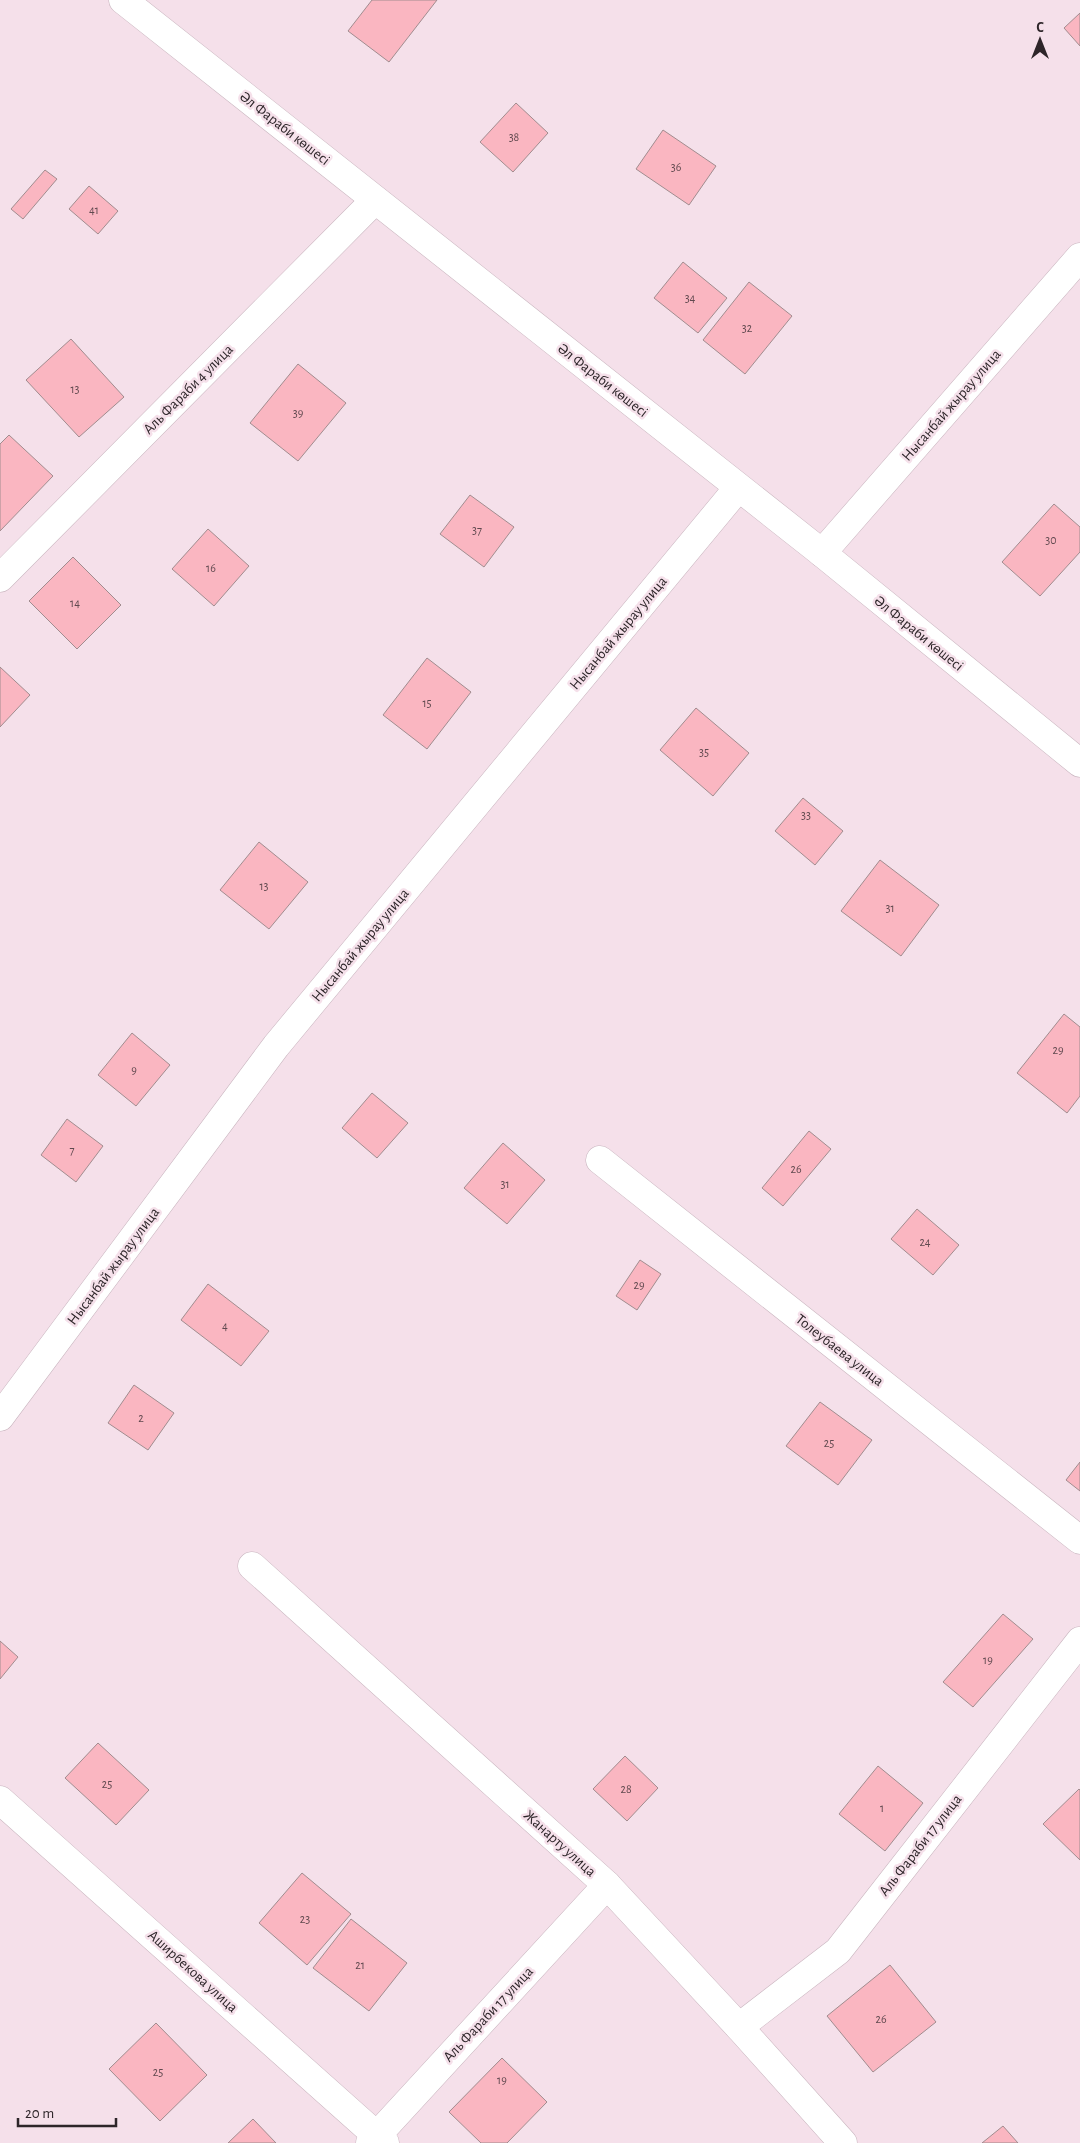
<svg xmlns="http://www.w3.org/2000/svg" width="1080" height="2143" viewBox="0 0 1080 2143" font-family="'Alegreya Sans',sans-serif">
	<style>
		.building { fill: #fab6c1; stroke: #a18c8f }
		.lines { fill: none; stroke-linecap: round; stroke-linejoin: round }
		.minor-casing { stroke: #c9b5bf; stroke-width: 29 }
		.minor { stroke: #fff; stroke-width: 28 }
		.labels { text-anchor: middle; stroke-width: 5; stroke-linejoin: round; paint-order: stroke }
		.number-label { font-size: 12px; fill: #60494f }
		.street-label { font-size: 15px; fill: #2d2529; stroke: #f5e0ea }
	</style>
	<rect width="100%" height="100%" fill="#f5e0ea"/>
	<g class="building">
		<polygon points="372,0 437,0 389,62 348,31"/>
		<polygon points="1080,13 1080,46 1064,28"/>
		<polygon points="516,103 548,133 513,172 480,142"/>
		<polygon points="663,130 716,166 689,205 636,169"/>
		<polygon points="45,170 57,179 23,219 11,209"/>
		<polygon points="89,186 118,211 98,234 69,209"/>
		<polygon points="683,262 727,298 698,333 654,298"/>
		<polygon points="749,282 792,316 745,374 703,340"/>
		<polygon points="71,339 124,397 79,437 26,380"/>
		<polygon points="298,364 346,403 298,461 250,423"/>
		<polygon points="9,435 53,476 0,531 0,444"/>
		<polygon points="470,495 514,527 484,567 440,534"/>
		<polygon points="1054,504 1080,527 1080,552 1040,596 1002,562"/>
		<polygon points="208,529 249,566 214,606 172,569"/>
		<polygon points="73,557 121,605 77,649 29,601"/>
		<polygon points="427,658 471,692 427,749 383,715"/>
		<polygon points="0,667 30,695 0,727"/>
		<polygon points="696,708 749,753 713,796 660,750"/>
		<polygon points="803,798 843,831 815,865 775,831"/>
		<polygon points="259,842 308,882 269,929 220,890"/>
		<polygon points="880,860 939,905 901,956 841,911"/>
		<polygon points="1064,1014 1080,1027 1080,1096 1067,1113 1017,1073"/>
		<polygon points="132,1033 170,1065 136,1106 98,1075"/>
		<polygon points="372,1093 408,1123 377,1158 342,1128"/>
		<polygon points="67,1119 103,1146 76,1182 41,1155"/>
		<polygon points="809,1131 831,1149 783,1206 762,1188"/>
		<polygon points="503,1143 545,1180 507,1224 464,1188"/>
		<polygon points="917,1209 959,1245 933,1275 891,1239"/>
		<polygon points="640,1260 661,1274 637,1310 616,1296"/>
		<polygon points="208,1284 269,1331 241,1366 181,1320"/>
		<polygon points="134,1385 174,1413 148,1450 108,1423"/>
		<polygon points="820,1402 872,1440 838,1485 786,1446"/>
		<polygon points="1080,1462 1080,1491 1066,1480"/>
		<polygon points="1003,1614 1033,1639 973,1707 943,1682"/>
		<polygon points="0,1641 18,1657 0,1679"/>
		<polygon points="98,1743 149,1790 116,1825 65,1778"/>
		<polygon points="625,1756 658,1788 627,1821 593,1789"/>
		<polygon points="878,1766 923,1803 885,1851 839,1814"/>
		<polygon points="1079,1789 1080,1790 1080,1860 1043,1824"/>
		<polygon points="302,1873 351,1914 307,1965 259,1923"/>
		<polygon points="351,1919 407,1963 369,2011 313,1968"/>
		<polygon points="890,1965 936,2022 873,2072 827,2016"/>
		<polygon points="156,2023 207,2075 160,2121 109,2069"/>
		<polygon points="502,2058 547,2102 507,2143 481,2143 449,2112"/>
		<polygon points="253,2119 276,2143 228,2143"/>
		<polygon points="1003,2126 1018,2143 982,2143"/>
	</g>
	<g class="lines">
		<defs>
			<g id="minor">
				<polyline points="123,0 822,553 1080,763"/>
				<polyline points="822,553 1080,257"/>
				<polyline points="0,578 375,200"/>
				<polyline points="600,1160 1080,1540"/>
				<polyline points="0,1417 276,1046 738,488"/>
				<polyline points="252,1566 607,1885 739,2027 843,2143"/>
				<polyline points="0,1800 385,2143"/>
				<polyline points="739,2027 838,1951 1080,1641"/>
				<polyline points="370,2143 607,1885"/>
			</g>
		</defs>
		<use href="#minor" class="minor-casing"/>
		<use href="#minor" class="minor"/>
	</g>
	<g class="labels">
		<g class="number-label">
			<text x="514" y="141">38</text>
			<text x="676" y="171">36</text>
			<text x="94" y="214">41</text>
			<text x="690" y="302">34</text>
			<text x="747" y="332">32</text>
			<text x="75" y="393">13</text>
			<text x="298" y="417">39</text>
			<text x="477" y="534">37</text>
			<text x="1051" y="544">30</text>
			<text x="211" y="572">16</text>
			<text x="75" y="607">14</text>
			<text x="427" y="707">15</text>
			<text x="704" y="756">35</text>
			<text x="806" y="819">33</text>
			<text x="264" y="890">13</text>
			<text x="890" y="912">31</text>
			<text x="1058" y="1054">29</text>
			<text x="134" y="1074">9</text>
			<text x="72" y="1154">7</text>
			<text x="796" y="1173">26</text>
			<text x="505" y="1188">31</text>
			<text x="925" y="1246">24</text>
			<text x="639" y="1289">29</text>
			<text x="225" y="1330">4</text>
			<text x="141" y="1422">2</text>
			<text x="829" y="1447">25</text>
			<text x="988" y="1664">19</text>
			<text x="107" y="1788">25</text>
			<text x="626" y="1793">28</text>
			<text x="882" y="1812">1</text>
			<text x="305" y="1923">23</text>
			<text x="360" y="1969">21</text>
			<text x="881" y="2023">26</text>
			<text x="158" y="2076">25</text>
			<text x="502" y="2084">19</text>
		</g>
		<g class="street-label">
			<text transform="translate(285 128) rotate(38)" y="5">Әл Фараби көшесі</text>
			<text transform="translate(603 380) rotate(38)" y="5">Әл Фараби көшесі</text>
			<text transform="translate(188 389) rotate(-45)" y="5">Аль Фараби 4 улица</text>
			<text transform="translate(951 405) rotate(-49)" y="5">Нысанбай жырау улица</text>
			<text transform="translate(618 633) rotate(-50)" y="5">Нысанбай жырау улица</text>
			<text transform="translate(919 633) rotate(39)" y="5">Әл Фараби көшесі</text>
			<text transform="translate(360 945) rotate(-50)" y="5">Нысанбай жырау улица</text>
			<text transform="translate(113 1266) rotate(-53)" y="5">Нысанбай жырау улица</text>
			<text transform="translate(840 1350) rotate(38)" y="5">Толеубаева улица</text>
			<text transform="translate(560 1843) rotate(42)" y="5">Жанарту улица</text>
			<text transform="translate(920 1845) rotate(-52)" y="5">Аль Фараби 17 улица</text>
			<text transform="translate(193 1971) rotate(42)" y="5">Аширбекова улица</text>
			<text transform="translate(488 2014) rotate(-47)" y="5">Аль Фараби 17 улица</text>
		</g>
	</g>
	<g transform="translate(1040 40)" stroke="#f5e0ea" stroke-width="4" paint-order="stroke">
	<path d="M0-4L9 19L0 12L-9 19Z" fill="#2d2529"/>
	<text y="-8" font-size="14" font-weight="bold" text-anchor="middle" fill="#2d2529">С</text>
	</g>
	<path d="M18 2118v8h98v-8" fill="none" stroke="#2d2529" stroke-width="2.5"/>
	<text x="25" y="2118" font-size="15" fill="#2d2529" stroke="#f5e0ea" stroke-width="4" paint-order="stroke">20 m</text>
</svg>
